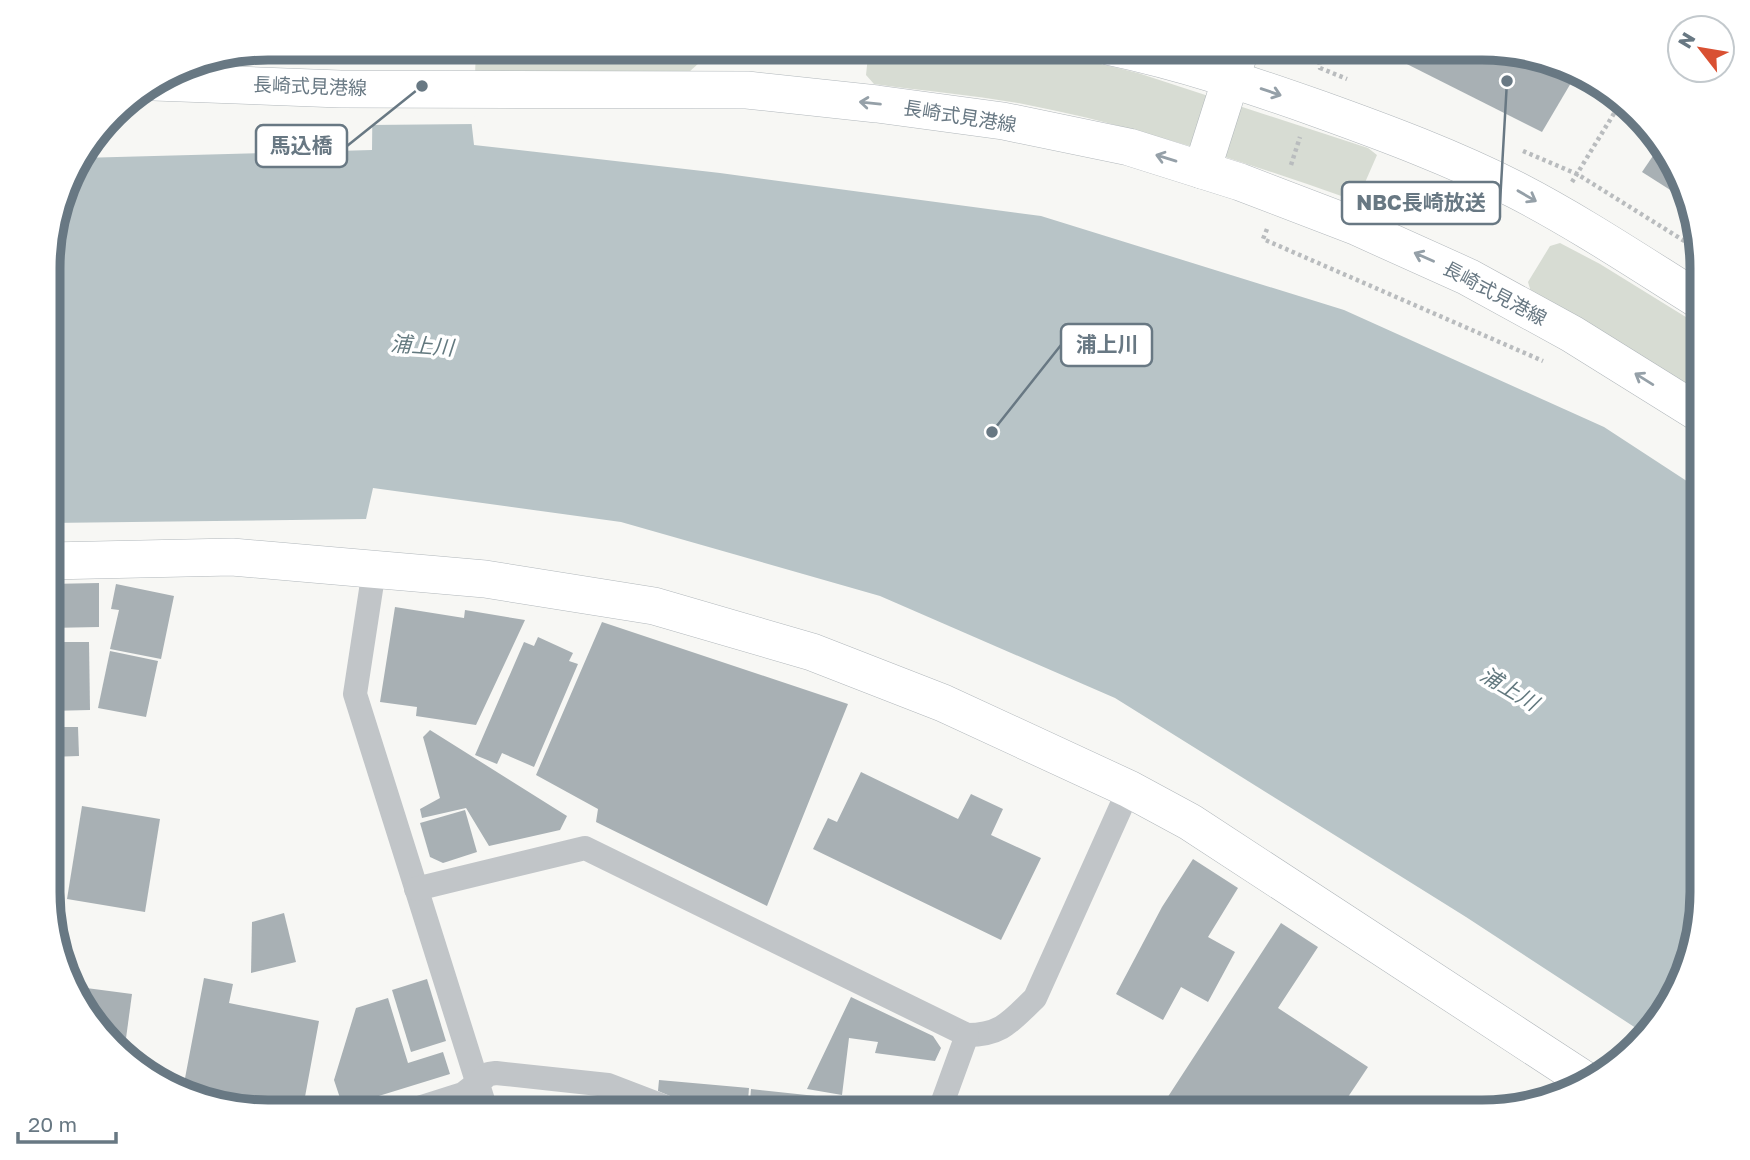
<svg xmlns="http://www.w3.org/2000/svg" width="1750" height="1160" viewBox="0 0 1750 1160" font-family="'Golos Text','Noto Sans JP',sans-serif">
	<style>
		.green { fill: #d7dcd3 }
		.water { fill: #b8c4c7 }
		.pier { fill: #f7f7f4 }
		.building { fill: #a8b0b4 }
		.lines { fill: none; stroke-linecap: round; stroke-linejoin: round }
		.secondary-casing { stroke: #b1b7bb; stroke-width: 38 }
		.path { stroke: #b9bcbe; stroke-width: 4.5; stroke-dasharray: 3.5 3.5; stroke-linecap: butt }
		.street { stroke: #c1c5c8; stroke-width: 24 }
		.secondary { stroke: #fff; stroke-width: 37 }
		.oneway { stroke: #95a0a8 }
		.labels { text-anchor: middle; stroke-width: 7; stroke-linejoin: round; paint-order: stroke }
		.street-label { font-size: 19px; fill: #687883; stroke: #fff }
		.water-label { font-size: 21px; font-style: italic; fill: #63797f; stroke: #fff }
		.rim { fill: none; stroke: #687883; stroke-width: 9 }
		.leader { fill: none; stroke: #687883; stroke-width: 2.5 }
		.callout-dot { fill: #687883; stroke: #fff; stroke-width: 2.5 }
		.callout { fill: #fff; stroke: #687883; stroke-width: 2.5 }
		.callout-label { font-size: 21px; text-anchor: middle; font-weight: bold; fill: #687883 }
	</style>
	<rect width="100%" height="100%" fill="#f7f7f4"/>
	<g class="green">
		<polygon points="268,47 372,47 373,57 333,53 251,57 241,53"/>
		<polygon points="476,47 698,47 699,63 689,72 475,76"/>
		<path d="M869,47h162l107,26 230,75 9,7 -17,39 -13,4c-106,-37 -214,-73 -324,-94 -49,-9 -99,-13 -149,-20l-8,-9z"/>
		<polygon points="1560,243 1600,264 1702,327 1702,393 1582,320 1531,292 1528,282 1550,246"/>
	</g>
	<polygon class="water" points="464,56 474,145 720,173 1041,216 1344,310 1604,427 1702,491 1702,906 1665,1015 1645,1034 1466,917 1115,698 880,596 621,522 373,488 366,519 49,523 49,239 70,170 80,158 372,150 373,57"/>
	<polygon class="pier" points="369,47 467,47 475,124 369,125"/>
	<g class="building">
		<polygon points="1383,47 1483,47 1553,59 1578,71 1542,132 1381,51"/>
		<polygon points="1661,144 1673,158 1686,200 1642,172"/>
		<polygon points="99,583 99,627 49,628 49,584"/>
		<polygon points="116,584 174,596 161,659 110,649 119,610 111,609"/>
		<polygon points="395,607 464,618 465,610 525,620 476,725 416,716 417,707 380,702"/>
		<polygon points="602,622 848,704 767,906 596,822 598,809 536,775"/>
		<polygon points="538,637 573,653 569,661 578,664 534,767 502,753 497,764 475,755 524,642 534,646"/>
		<polygon points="49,642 89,642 90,710 49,711"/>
		<polygon points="110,651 158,661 146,717 98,708"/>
		<polygon points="49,727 78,727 79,756 49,757"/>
		<polygon points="430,730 567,816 560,830 489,846 466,808 422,818 420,809 440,798 423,737"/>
		<polygon points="861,772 958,819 971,794 1003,809 991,835 1041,858 1001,940 813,849 828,818 837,822"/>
		<polygon points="82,806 160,819 145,912 67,899"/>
		<polygon points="465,810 477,852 443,863 430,857 420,823"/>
		<polygon points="1193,859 1238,888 1208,937 1235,952 1208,1002 1181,987 1163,1020 1116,994 1162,907"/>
		<polygon points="284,913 296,962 251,973 252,922"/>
		<polygon points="1281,923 1318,947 1278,1008 1368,1067 1338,1112 1158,1112"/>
		<polygon points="204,978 233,984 229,1003 319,1021 302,1113 267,1113 197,1101 182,1094"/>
		<polygon points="427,979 446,1041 411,1052 392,990"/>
		<polygon points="71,986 132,994 124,1053 77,1003"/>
		<polygon points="851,997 933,1036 941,1048 935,1061 875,1053 878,1042 849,1038 842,1095 807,1089"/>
		<polygon points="388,998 408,1063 443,1052 450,1074 343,1107 334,1080 356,1008"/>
		<polygon points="659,1080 749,1088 747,1113 711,1113 658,1091"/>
		<polygon points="751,1089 844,1099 843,1113 749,1113"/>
		<polygon points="572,1096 578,1113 542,1113 541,1108"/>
		<polygon points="600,1098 640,1112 640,1113 584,1113 582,1108"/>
	</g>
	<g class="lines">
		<defs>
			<g id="secondary">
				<path d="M1111,47c71,15 140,38 208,62 67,24 134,49 197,81 64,33 125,74 186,112"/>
				<polyline points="154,82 340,89 747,90 877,104 1003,121 1129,147 1240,182 1355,226 1468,277 1572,334 1702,415"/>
				<polyline points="1202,170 1241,47"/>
				<polyline points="49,561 232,557 485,579 654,606 812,652 943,703 1129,789 1190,822 1591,1084"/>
			</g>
		</defs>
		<use href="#secondary" class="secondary-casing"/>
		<g class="path">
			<polyline points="1318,47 1320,68 1347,79"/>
			<polyline points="1523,151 1577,174 1702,252"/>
			<polyline points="1291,165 1300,137"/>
			<polyline points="1572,182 1621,102"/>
			<polyline points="1267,229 1263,239 1543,361"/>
			<polyline points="1688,449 1702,458"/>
		</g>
		<g class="street">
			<polyline points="374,570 355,694 487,1113"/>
			<path d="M416,889l169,-41 382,187c35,0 44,-14 68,-37l94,-209"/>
			<polyline points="939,1112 967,1035"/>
			<polyline points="403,1113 463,1094 489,1074 496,1073 608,1085 681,1113"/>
		</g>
		<use href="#secondary" class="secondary"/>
	</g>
	<defs><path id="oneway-shaft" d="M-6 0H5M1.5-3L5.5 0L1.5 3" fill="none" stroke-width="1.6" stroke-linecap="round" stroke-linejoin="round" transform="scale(1.75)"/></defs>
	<g class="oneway">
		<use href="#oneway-shaft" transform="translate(1271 92) rotate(19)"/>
		<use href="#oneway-shaft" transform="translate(870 103) rotate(-174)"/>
		<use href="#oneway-shaft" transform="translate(1166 158) rotate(-163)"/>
		<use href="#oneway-shaft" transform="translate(1527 196) rotate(30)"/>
		<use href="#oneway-shaft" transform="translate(1424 257) rotate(-156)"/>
		<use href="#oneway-shaft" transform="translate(1644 379) rotate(-148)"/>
	</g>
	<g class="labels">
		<g class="street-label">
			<text transform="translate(310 86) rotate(2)" y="7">長崎式見港線</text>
			<text transform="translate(960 116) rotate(9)" y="7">長崎式見港線</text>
			<text transform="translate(1495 293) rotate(28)" y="7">長崎式見港線</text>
		</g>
		<g class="water-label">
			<text transform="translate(422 346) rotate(4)" y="7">浦上川</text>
			<text transform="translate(1509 689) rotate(31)" y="7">浦上川</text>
		</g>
	</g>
	<path d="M0 0H1750V1160H0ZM268 60H1482A208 208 0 0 1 1690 268V892A208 208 0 0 1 1482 1100H268A208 208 0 0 1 60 892V268A208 208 0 0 1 268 60Z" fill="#fff" fill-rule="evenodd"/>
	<path class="rim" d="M268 60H1482A208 208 0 0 1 1690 268V892A208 208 0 0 1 1482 1100H268A208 208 0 0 1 60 892V268A208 208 0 0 1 268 60Z"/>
	<path class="leader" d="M422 86L347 146M1507 81L1500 203M992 432L1061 345"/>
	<g class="callout-dot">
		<circle cx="422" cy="86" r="7"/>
		<circle cx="1507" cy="81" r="7"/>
		<circle cx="992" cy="432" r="7"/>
	</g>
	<g class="callout">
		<rect x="256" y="125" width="91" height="42" rx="7"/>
		<rect x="1342" y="182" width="158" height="42" rx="7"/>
		<rect x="1061" y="324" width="91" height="42" rx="7"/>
	</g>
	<g class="callout-label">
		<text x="301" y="153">馬込橋</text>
		<text x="1421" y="210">NBC長崎放送</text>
		<text x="1107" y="352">浦上川</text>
	</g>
	<g transform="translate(1701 49) rotate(301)"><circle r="33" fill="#ffffff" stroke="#c3c9cd" stroke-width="2"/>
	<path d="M0-5L12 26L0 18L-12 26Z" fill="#d95032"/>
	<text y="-10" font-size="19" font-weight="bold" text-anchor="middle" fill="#687883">N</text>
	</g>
	<path d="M18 1132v10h98v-10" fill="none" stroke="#687883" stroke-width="3.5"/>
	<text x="28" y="1132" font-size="21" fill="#687883" stroke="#ffffff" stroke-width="5" paint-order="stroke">20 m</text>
</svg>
